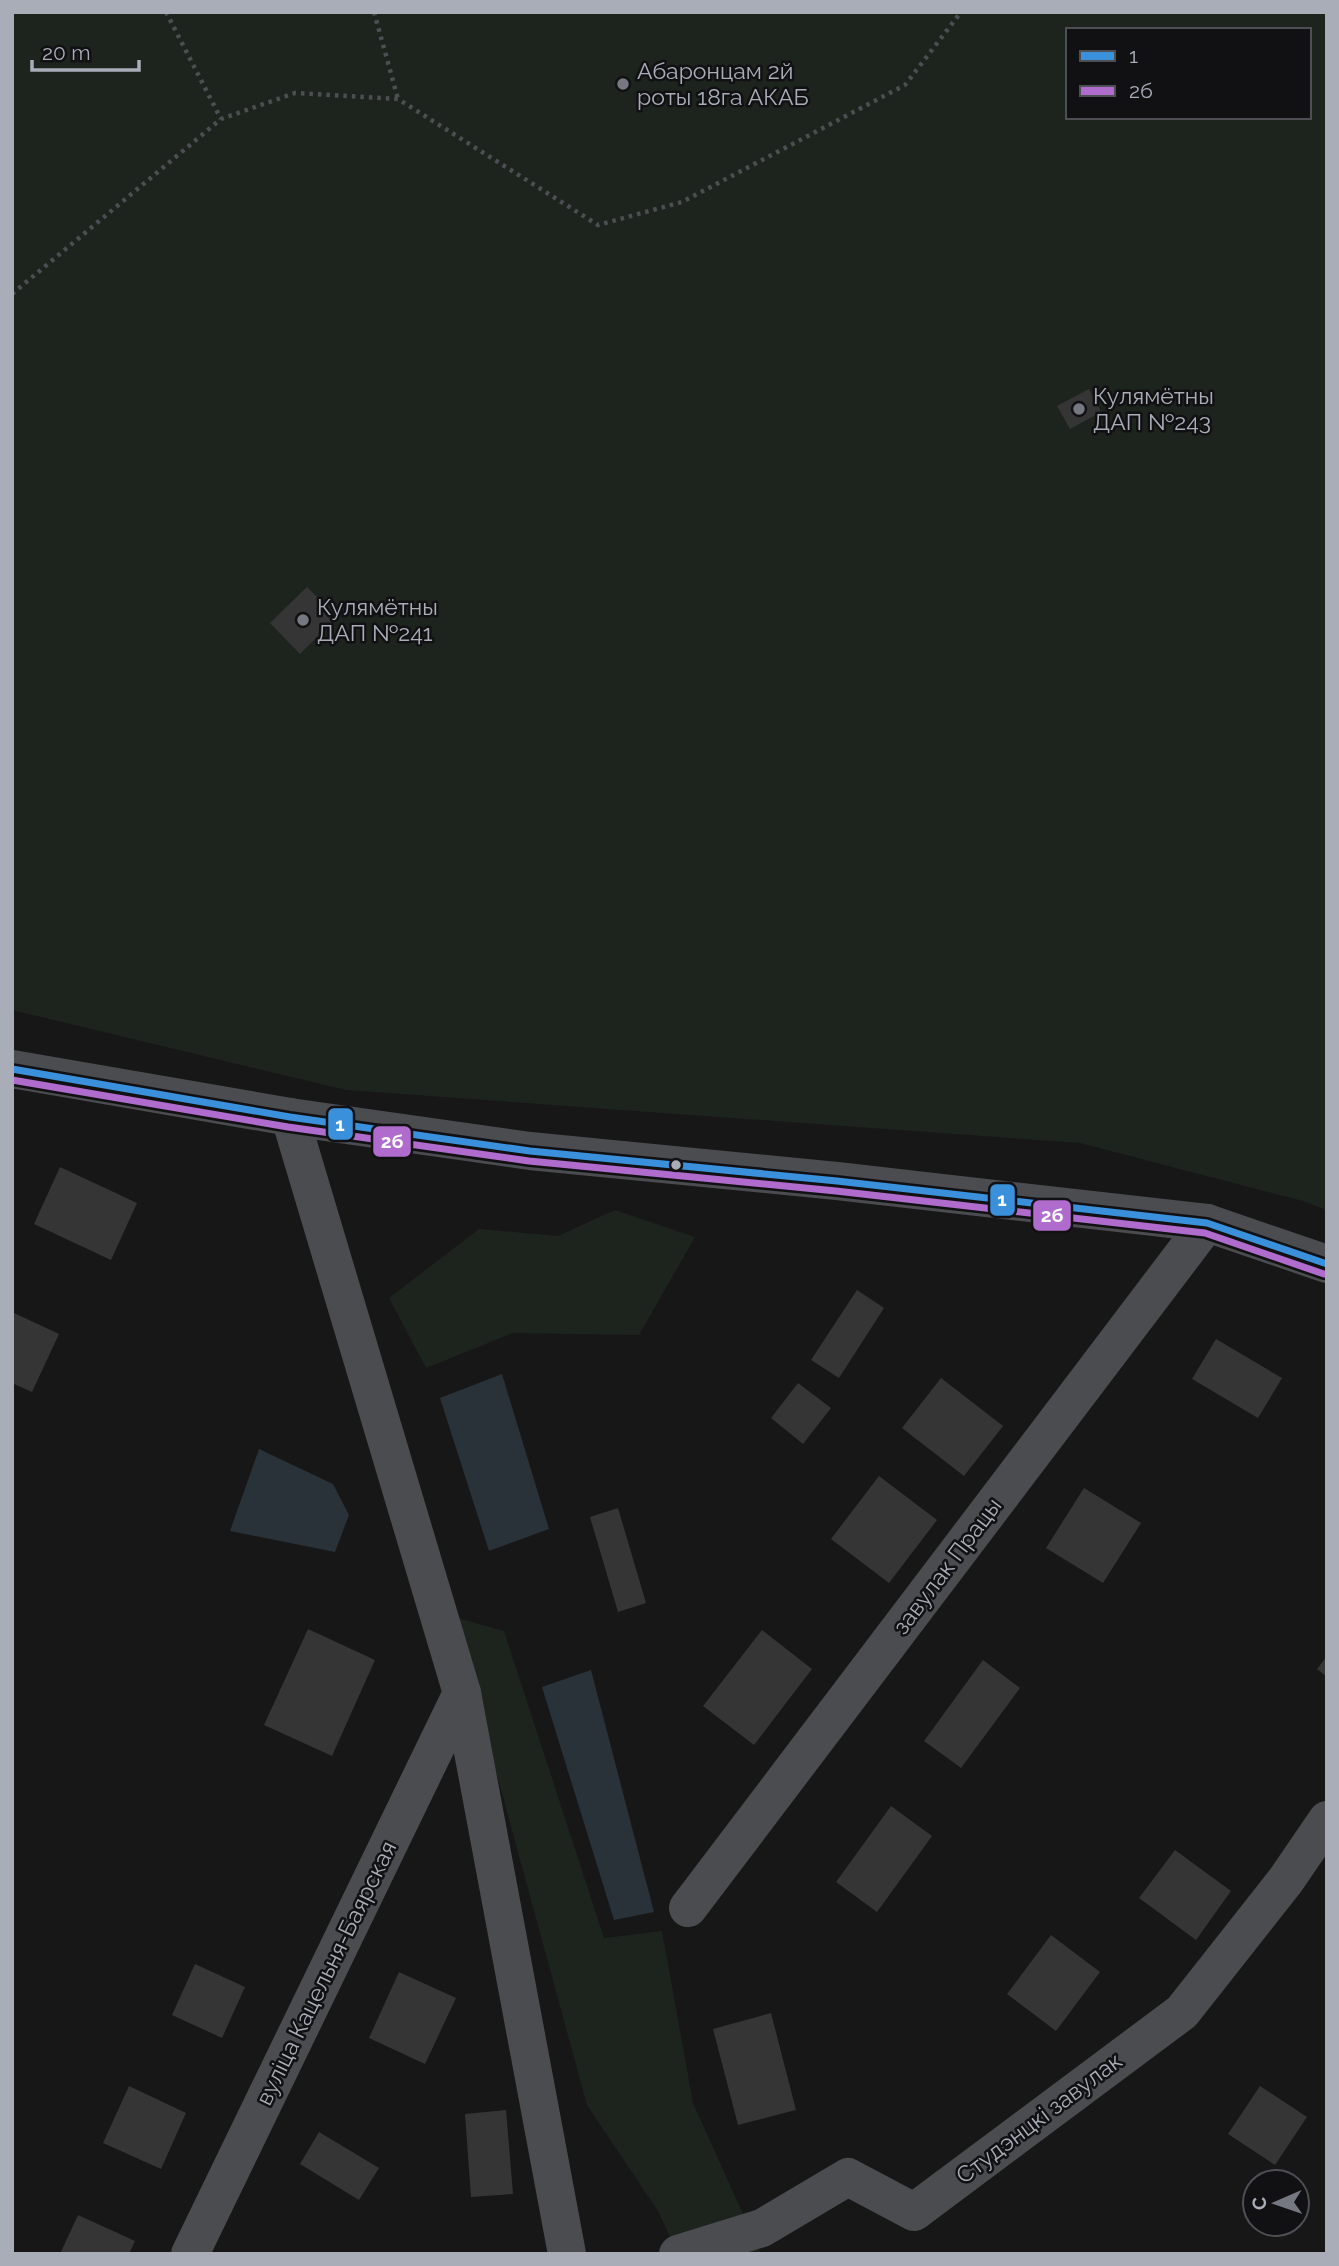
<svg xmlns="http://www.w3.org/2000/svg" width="1339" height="2266" viewBox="0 0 1339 2266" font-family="Raleway,sans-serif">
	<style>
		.green { fill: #1d241e; fill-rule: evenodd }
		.water { fill: #2a3239 }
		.building { fill: #353536 }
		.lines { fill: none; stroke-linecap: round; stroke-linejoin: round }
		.path { stroke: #4d4e52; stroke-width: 4.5; stroke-dasharray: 3.5 5; stroke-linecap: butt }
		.minor { stroke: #4b4c50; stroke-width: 38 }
		.bus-1-casing { stroke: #111113; stroke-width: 12 }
		.bus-2-casing { stroke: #111113; stroke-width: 12 }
		.bus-1 { stroke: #3a90db; stroke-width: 7 }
		.bus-2 { stroke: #b06ccc; stroke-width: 7 }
		.poi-dot { fill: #757880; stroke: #111113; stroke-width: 2.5 }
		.bus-dot { fill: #a8adb8; stroke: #111113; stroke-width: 2.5 }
		.labels { text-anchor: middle; stroke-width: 5; stroke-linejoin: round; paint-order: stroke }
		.poi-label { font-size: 23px; fill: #a8adb8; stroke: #111113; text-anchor: start }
		.street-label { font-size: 23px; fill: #a8adb8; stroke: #111113 }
		.line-badge { stroke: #111113; stroke-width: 2.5 }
		.badge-label { font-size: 19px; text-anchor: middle; font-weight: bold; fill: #fff }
	</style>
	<rect width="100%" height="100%" fill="#171717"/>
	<g class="green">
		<path d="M12,12h1315v1198l-24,-9 -223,-58 -734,-53 -334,-80zM1068,30h241v87h-241z"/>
		<polygon points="615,1210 695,1237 639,1335 513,1333 426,1368 389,1298 479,1229 558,1236"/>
		<polygon points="454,1617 504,1631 604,1938 662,1931 693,2103 761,2254 678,2254 658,2211 587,2105"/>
	</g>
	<g class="water">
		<polygon points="502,1374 549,1529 489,1551 440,1398"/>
		<polygon points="259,1449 333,1484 349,1515 335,1552 230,1531"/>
		<polygon points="591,1670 654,1912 614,1920 542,1687"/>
	</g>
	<g class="building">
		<polygon points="1089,389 1101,412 1070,429 1057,406"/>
		<polygon points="307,587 337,617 300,654 270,623"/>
		<polygon points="60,1167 137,1203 111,1260 34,1224"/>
		<polygon points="857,1290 884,1308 839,1378 811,1360"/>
		<polygon points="12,1312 59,1334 32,1392 12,1383"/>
		<polygon points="1216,1339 1282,1378 1258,1418 1192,1379"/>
		<polygon points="941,1378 1003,1426 964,1476 902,1428"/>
		<polygon points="798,1383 831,1408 803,1444 771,1418"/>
		<polygon points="879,1476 937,1520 889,1583 831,1539"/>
		<polygon points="1084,1488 1141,1523 1103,1583 1046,1548"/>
		<polygon points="618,1508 646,1603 618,1612 590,1517"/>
		<polygon points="308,1629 375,1660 332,1756 264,1725"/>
		<polygon points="762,1630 812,1669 754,1745 703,1706"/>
		<polygon points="1327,1656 1327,1677 1317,1669"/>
		<polygon points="983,1660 1020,1688 961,1768 924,1741"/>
		<polygon points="891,1806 932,1836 877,1912 836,1882"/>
		<polygon points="1175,1850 1231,1891 1196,1940 1139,1898"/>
		<polygon points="1051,1935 1100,1972 1056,2031 1007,1994"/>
		<polygon points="195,1964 245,1987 222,2038 172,2015"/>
		<polygon points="399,1972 456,1998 425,2064 369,2038"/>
		<polygon points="771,2013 796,2110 738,2125 713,2029"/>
		<polygon points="129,2086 186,2113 161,2169 103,2143"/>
		<polygon points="1260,2086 1307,2117 1275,2165 1228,2134"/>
		<polygon points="506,2110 513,2194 471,2197 465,2114"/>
		<polygon points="319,2132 379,2168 359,2200 300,2164"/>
		<polygon points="78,2215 135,2241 129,2254 60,2254"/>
	</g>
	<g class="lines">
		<g class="path">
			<polyline points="166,12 221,119"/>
			<polyline points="374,12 398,99"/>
			<polyline points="12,294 221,119 295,93 398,99 598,225 682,202 905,85 961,12"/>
		</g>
		<g class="minor">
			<polyline points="12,1069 290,1117 530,1151 837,1181 1207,1223 1327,1264"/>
			<polyline points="290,1117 462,1693 567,2254"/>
			<polyline points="688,1908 1207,1223"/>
			<polyline points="190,2254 462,1693"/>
			<polyline points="678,2254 762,2228 848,2177 914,2212 1182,2012 1286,1880 1327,1820"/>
		</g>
		<defs>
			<polyline id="bus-1" points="12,1069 290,1117 530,1151 837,1181 1207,1223 1327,1264"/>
			<polyline id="bus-2" points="12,1080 288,1127 529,1161 836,1191 1205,1233 1324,1274"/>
		</defs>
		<use href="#bus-1" class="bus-1-casing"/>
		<use href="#bus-2" class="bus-2-casing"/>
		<use href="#bus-1" class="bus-1"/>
		<use href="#bus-2" class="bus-2"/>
	</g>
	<g class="poi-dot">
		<circle cx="623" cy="84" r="7"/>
		<circle cx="1079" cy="409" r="7"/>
		<circle cx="303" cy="620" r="7"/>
	</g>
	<circle class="bus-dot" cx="676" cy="1165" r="6"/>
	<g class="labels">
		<g class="poi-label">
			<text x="637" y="79">Абаронцам 2й<tspan x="637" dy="26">роты 18га АКАБ</tspan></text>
			<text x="1093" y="404">Кулямётны<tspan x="1093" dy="26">ДАП №243</tspan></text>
			<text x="317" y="615">Кулямётны<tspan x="317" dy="26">ДАП №241</tspan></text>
		</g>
		<g class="street-label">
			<text transform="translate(947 1566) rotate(-53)" y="8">завулак Працы</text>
			<text transform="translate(326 1973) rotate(-64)" y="8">вуліца Кацельня-Баярская</text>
			<text transform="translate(1039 2118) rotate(-37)" y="8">Студэнцкі завулак</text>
		</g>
	</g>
	<g class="line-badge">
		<rect x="327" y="1107" width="27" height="34" rx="7" fill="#3a90db"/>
		<rect x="372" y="1125" width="40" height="33" rx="7" fill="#b06ccc"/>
		<rect x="989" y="1183" width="27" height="34" rx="7" fill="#3a90db"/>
		<rect x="1032" y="1199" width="40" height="33" rx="7" fill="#b06ccc"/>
	</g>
	<g class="badge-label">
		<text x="340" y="1131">1</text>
		<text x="392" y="1148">2б</text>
		<text x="1002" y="1206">1</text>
		<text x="1052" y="1222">2б</text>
	</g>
	<rect width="1339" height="2266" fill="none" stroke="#a8adb8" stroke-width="28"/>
	<rect x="1066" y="28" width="245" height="91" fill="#111113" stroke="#4d4f55" stroke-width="2"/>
	<rect x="1080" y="51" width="35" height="10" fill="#3a90db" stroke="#4d4f55" stroke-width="2"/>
	<text x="1129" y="63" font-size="21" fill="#a8adb8">1</text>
	<rect x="1080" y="86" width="35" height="10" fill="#b06ccc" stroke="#4d4f55" stroke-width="2"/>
	<text x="1129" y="98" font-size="21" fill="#a8adb8">2б</text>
	<g transform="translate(1276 2203) rotate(268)"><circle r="33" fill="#111113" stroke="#4d4f55" stroke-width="2"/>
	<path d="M0-5L12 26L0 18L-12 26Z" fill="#757880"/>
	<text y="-10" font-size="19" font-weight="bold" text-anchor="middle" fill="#a8adb8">С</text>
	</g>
	<path d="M32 60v10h107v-10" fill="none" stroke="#a8adb8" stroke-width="3.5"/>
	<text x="42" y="60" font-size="21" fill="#a8adb8" stroke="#111113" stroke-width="5" paint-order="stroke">20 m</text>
</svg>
